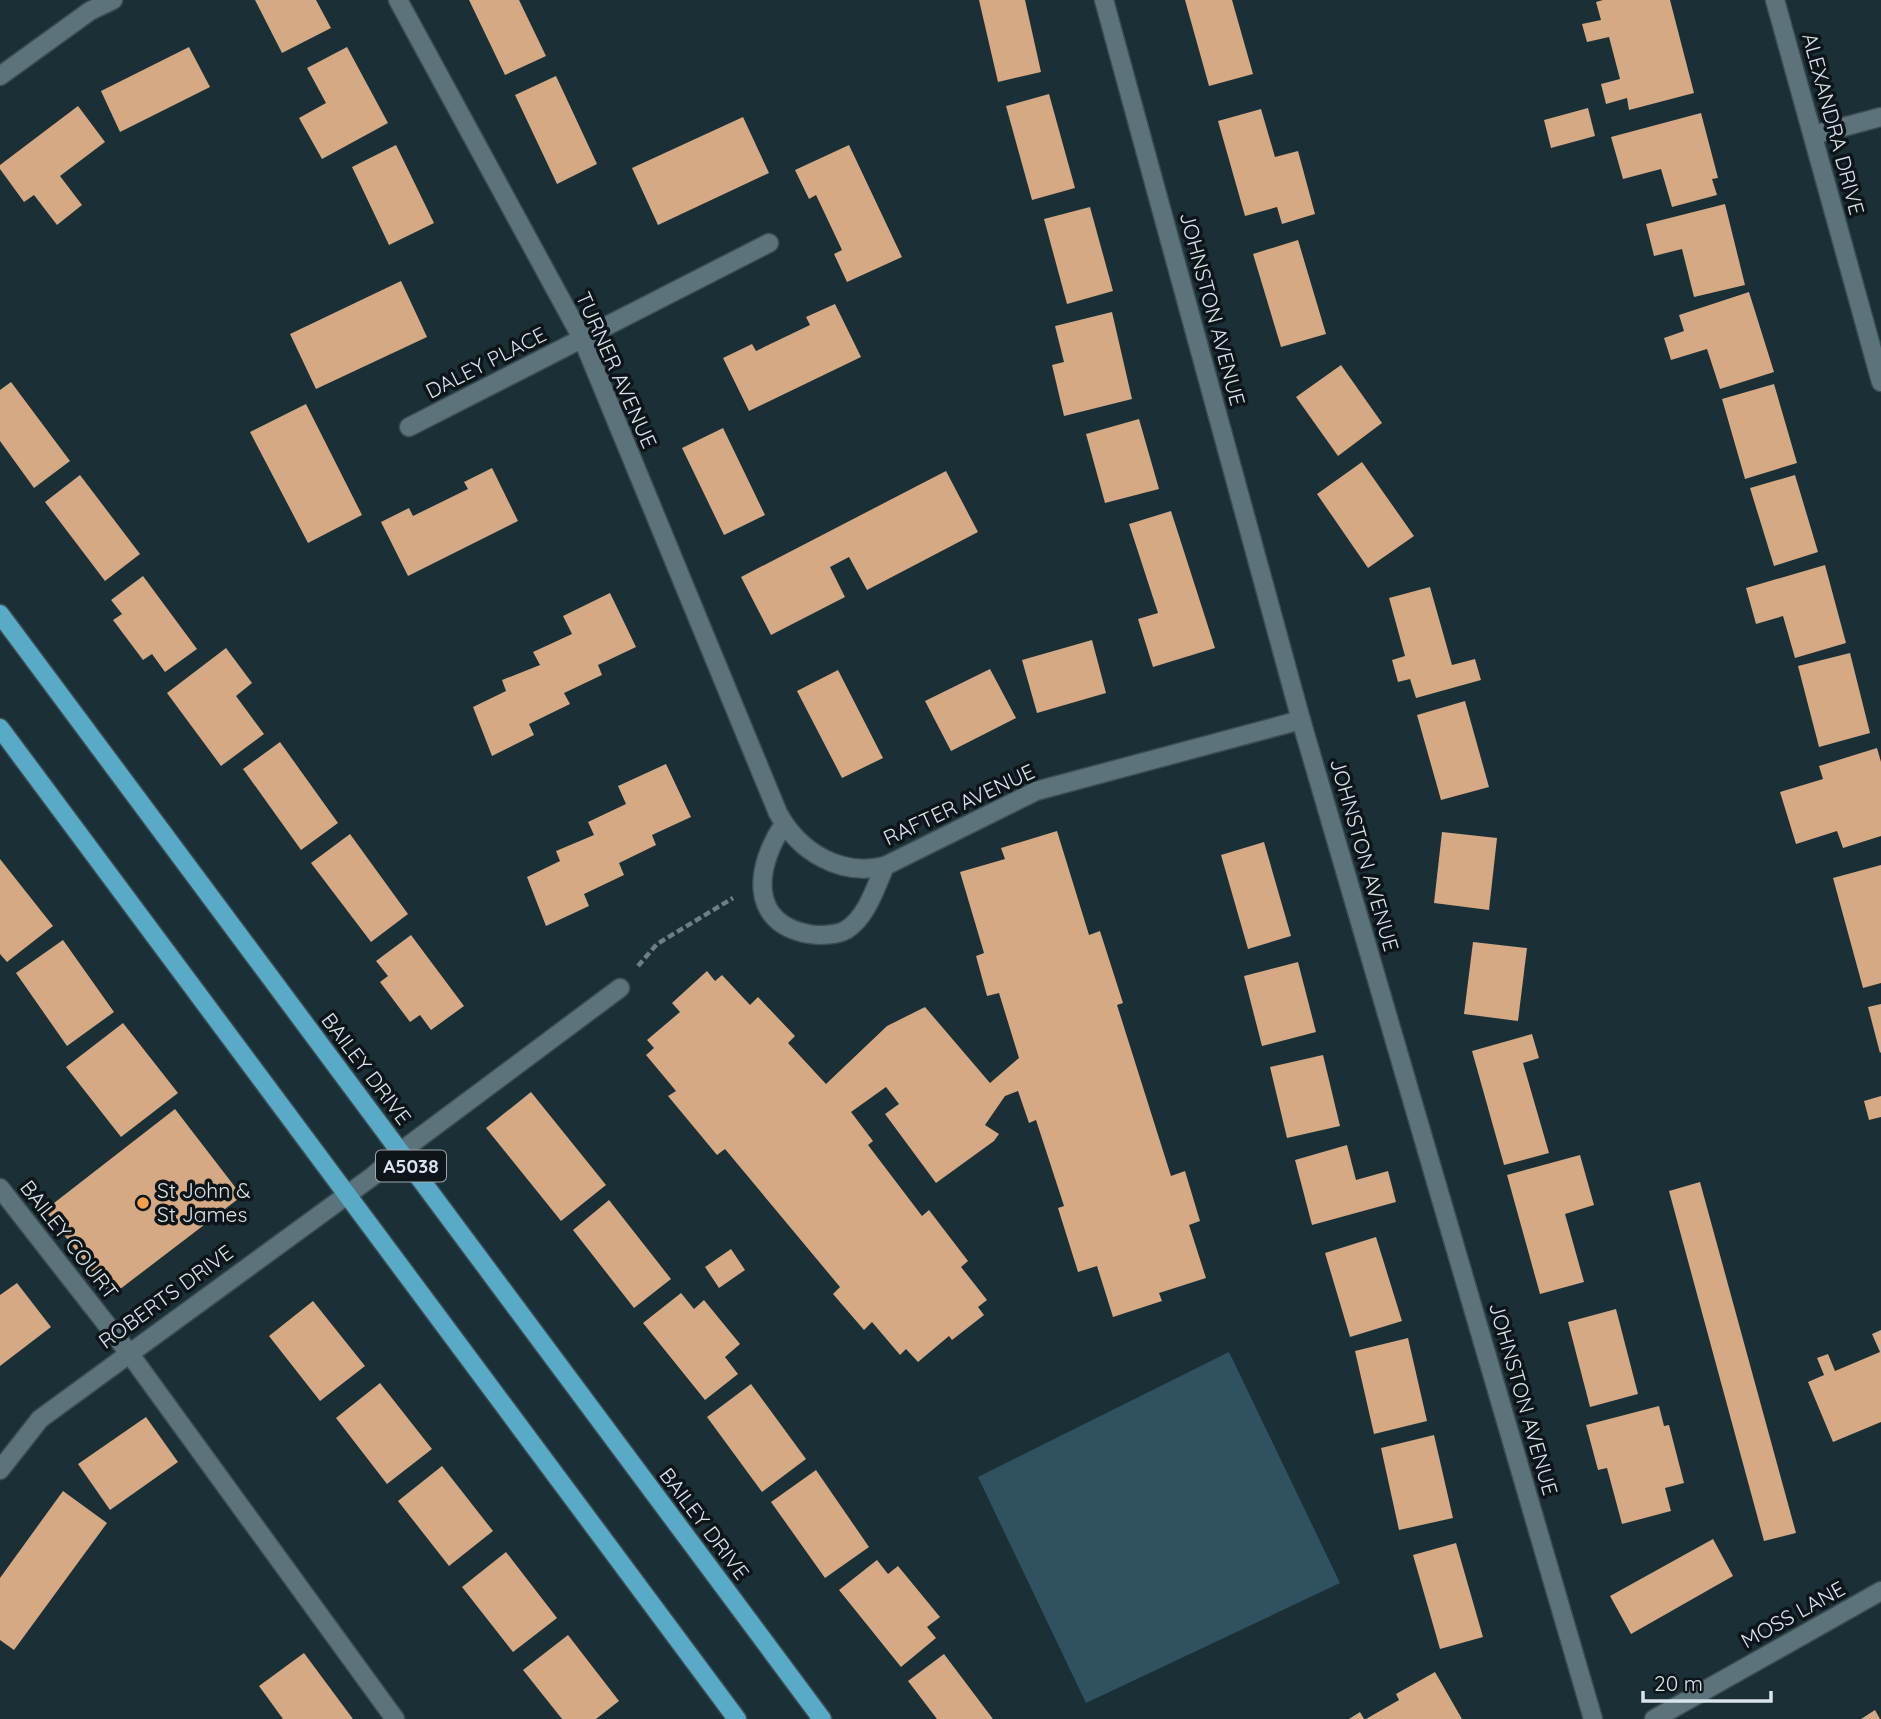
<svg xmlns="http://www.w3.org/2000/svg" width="1881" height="1719" viewBox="0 0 1881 1719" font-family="Quicksand,sans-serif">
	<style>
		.garden { fill: #305260 }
		.building { fill: #d5a983 }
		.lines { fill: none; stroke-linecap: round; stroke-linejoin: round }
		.minor-casing { stroke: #3b4d53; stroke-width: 21 }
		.major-casing { stroke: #3b4d53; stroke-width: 21 }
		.path { stroke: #6e7e84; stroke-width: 4.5; stroke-dasharray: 7 3.5; stroke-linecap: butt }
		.minor { stroke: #5d737c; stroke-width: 18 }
		.major { stroke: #58aac7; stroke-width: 18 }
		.poi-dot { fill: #f7a14a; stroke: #0d1519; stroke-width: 2.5 }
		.labels { text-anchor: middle; stroke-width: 7; stroke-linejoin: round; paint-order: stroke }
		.shield { fill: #0d1519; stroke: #9ca7ab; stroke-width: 2 }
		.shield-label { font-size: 19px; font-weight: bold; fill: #d9e5ea }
		.street-label { font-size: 21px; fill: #d9e5ea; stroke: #0d1519 }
		.poi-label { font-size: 21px; fill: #d9e5ea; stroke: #0d1519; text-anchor: start }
	</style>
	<rect width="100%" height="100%" fill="#1b2f36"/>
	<polygon class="garden" points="1229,1352 1340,1583 1086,1703 978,1477"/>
	<g class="building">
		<polygon points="255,0 316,0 331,28 282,53"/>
		<polygon points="469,0 519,0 546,56 505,75"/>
		<polygon points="979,0 1025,0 1041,72 998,82"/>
		<polygon points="1185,0 1232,0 1253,74 1209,86"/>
		<polygon points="1603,0 1670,0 1694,93 1629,110 1627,98 1606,104 1601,84 1620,79 1609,37 1587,42 1582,24 1601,20 1596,2"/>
		<polygon points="189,47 210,87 120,132 101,91"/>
		<polygon points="347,47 388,123 322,159 299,118 326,103 307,68"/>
		<polygon points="556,76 597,164 557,184 515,95"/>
		<polygon points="1049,94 1075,188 1032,200 1006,106"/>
		<polygon points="78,106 105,142 60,176 82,205 57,225 34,195 24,202 0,169 0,165"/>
		<polygon points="1588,108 1595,136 1551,148 1544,120"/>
		<polygon points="1261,109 1275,157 1298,151 1315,214 1282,224 1277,207 1245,216 1218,121"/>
		<polygon points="1701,113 1718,178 1712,179 1717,195 1672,207 1661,169 1623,179 1611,137"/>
		<polygon points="743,117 769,173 658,225 632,168"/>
		<polygon points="396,145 434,223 389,245 352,167"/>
		<polygon points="849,145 902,257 847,282 834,254 842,250 816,195 809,199 795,170"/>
		<polygon points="1725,204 1745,285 1694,297 1682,249 1654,256 1646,224"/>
		<polygon points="1090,207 1113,291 1067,304 1044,219"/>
		<polygon points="1298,240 1326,334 1281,347 1253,254"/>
		<polygon points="401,281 427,337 316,389 290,334"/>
		<polygon points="1749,292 1774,372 1720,389 1707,349 1671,360 1664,338 1684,331 1679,315"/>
		<polygon points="835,304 861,357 749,411 723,358 752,344 756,351 810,325 806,317"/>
		<polygon points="1112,312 1132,399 1064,416 1052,365 1064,362 1055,326"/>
		<polygon points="1341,365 1382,423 1338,456 1296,397"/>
		<polygon points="11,382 70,461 34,488 0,441 0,390"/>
		<polygon points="1774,384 1797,463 1745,479 1722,399"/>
		<polygon points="306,404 362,515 308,543 250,432"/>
		<polygon points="1139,419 1159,489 1105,503 1086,434"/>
		<polygon points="723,428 765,515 724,535 682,448"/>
		<polygon points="1362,462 1414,536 1368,568 1317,494"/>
		<polygon points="492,468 518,521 408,576 381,522 409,508 413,516 468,489 464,482"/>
		<polygon points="946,471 978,532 867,590 849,557 830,567 845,597 771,635 741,577"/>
		<polygon points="80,475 140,554 105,581 45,502"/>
		<polygon points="1795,475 1818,552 1774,566 1750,488"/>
		<polygon points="1171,511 1215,648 1153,667 1138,619 1158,613 1129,524"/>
		<polygon points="1825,565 1846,643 1795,658 1783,616 1756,624 1746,588"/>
		<polygon points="143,576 197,649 165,672 152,654 143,660 113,620 122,614 111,600"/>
		<polygon points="1430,587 1452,665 1475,659 1481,680 1416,698 1410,679 1398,682 1392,660 1405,656 1389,598"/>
		<polygon points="610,593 636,647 598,665 602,675 564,693 570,704 529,724 534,735 492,756 473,707 506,691 502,680 540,665 533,652 572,634 563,616"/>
		<polygon points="1092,640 1106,693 1037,713 1022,660"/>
		<polygon points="226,648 252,683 236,696 264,734 221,766 167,693"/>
		<polygon points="1850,653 1870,733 1819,747 1798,666"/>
		<polygon points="990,669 1016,718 951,751 925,701"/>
		<polygon points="838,670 883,758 842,778 797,691"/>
		<polygon points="1465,701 1489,787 1441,800 1417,715"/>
		<polygon points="280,742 338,823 301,850 243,769"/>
		<polygon points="1877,748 1881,762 1881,836 1843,848 1837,831 1796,844 1780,792 1823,779 1819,766"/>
		<polygon points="666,764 691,817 652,835 656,845 619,863 624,875 584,894 589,906 546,926 527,877 560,861 556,851 594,835 588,822 626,804 618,786"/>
		<polygon points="1057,831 1089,935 1100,931 1123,1003 1117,1005 1171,1176 1185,1171 1200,1221 1189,1225 1206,1278 1159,1293 1162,1301 1113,1317 1097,1266 1078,1272 1058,1208 1064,1206 1036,1120 1029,1123 1018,1091 1005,1096 985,1125 999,1134 994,1141 936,1183 885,1114 899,1104 886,1087 851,1112 873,1141 868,1145 922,1216 929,1210 968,1261 961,1267 987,1300 978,1307 984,1315 952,1340 949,1336 918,1362 906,1349 900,1355 872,1322 864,1330 833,1294 840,1287 725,1149 717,1155 668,1096 676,1091 646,1055 654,1048 647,1040 680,1012 672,1003 707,971 715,981 722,975 750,1005 758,997 795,1036 788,1043 826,1084 887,1026 925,1007 990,1083 1019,1058 999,993 987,996 976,956 984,953 960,872 1005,859 1001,848"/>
		<polygon points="1442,832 1497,838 1489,910 1434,903"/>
		<polygon points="350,834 408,914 371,942 311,863"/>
		<polygon points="1264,842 1291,936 1248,949 1221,855"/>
		<polygon points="0,859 53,926 7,962 0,954"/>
		<polygon points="1881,865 1881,983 1863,988 1833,878"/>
		<polygon points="411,935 464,1006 431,1030 420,1015 410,1022 380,982 388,976 376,961"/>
		<polygon points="63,940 114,1012 67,1046 16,973"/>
		<polygon points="1473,942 1527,948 1518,1021 1464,1014"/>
		<polygon points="1298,962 1316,1032 1262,1046 1244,976"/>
		<polygon points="1881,1004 1881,1052 1880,1053 1868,1007"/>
		<polygon points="123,1023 178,1093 121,1137 66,1067"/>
		<polygon points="1532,1034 1539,1058 1523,1063 1549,1153 1504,1165 1472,1051"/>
		<polygon points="1323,1055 1340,1126 1287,1138 1270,1067"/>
		<polygon points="531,1092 606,1185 561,1221 486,1128"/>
		<polygon points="1881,1096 1881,1117 1869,1120 1864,1101"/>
		<polygon points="175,1109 242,1196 111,1296 45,1210"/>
		<polygon points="1347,1145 1356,1180 1388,1171 1396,1202 1312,1225 1295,1160"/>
		<polygon points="1580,1155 1594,1205 1565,1214 1584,1282 1540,1294 1507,1175"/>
		<polygon points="1700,1182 1796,1533 1764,1541 1669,1191"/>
		<polygon points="609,1200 671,1279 634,1308 573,1230"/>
		<polygon points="1376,1237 1402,1321 1350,1337 1325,1253"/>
		<polygon points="731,1249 745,1270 719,1288 705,1267"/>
		<polygon points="17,1283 51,1327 0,1366 0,1295"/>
		<polygon points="681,1293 694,1309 704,1300 740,1344 725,1357 738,1374 705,1400 643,1323"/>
		<polygon points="313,1301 365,1366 320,1401 269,1336"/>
		<polygon points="1616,1309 1638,1394 1590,1407 1568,1322"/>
		<polygon points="1881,1330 1881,1422 1833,1442 1808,1382 1824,1375 1817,1358 1828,1354 1835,1371 1880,1352 1872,1334"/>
		<polygon points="1408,1338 1427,1421 1374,1434 1355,1351"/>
		<polygon points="380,1383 432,1449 387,1484 336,1418"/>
		<polygon points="751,1384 806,1459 762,1492 707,1417"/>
		<polygon points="1659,1406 1664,1426 1669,1425 1684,1483 1665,1488 1671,1511 1622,1524 1607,1468 1598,1470 1586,1425"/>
		<polygon points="146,1417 178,1462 110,1510 78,1464"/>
		<polygon points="1434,1435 1453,1518 1399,1530 1381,1448"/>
		<polygon points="442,1466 493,1531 449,1566 398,1501"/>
		<polygon points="816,1470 869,1547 825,1578 771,1502"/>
		<polygon points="63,1491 107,1523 14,1650 0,1640 0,1578"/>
		<polygon points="1713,1539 1733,1576 1631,1634 1610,1596"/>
		<polygon points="1456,1543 1483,1637 1440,1649 1413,1555"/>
		<polygon points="506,1552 557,1618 513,1652 462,1587"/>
		<polygon points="877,1560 888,1574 898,1566 940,1617 927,1627 936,1638 901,1667 839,1590"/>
		<polygon points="568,1635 619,1701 596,1719 562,1719 523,1670"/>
		<polygon points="304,1653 353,1719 283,1719 259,1686"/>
		<polygon points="944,1654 993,1719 937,1719 908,1681"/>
		<polygon points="1435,1672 1462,1719 1366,1719 1399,1700 1396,1694"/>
		<polygon points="1875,1710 1880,1719 1861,1719"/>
		<polygon points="1360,1712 1364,1719 1349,1719"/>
	</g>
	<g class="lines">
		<defs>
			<g id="minor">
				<path d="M398,0l185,340 195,473c21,39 63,64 107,53l151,-75 265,-71"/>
				<polyline points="1104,0 1301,720 1593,1719"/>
				<polyline points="1775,0 1881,382"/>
				<polyline points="0,76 90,11 113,0"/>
				<polyline points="1813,135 1881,117"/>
				<polyline points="409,427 769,243"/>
				<path d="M784,824c-28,41 -37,99 25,110 10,2 28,1 37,-4 21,-13 30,-44 39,-64"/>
				<polyline points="0,1188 129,1353 395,1719"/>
				<polyline points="0,1470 40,1419 373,1176 400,1152 620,988"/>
				<polyline points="1654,1719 1881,1591"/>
			</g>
			<g id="major">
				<polyline points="0,614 822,1719"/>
				<polyline points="0,728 737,1719"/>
			</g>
		</defs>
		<use href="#minor" class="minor-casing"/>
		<use href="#major" class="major-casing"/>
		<polyline class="path" points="638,966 657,944 733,898"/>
		<use href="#minor" class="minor"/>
		<use href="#major" class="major"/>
	</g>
	<circle class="poi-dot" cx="143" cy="1203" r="7"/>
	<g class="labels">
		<rect class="shield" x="376" y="1150.5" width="70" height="31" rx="5"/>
		<g class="shield-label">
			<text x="411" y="1173">A5038</text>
		</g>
		<g class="street-label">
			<text transform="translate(1833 124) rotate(75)" y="7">ALEXANDRA DRIVE</text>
			<text transform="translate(1212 309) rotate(75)" y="7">JOHNSTON AVENUE</text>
			<text transform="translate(486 363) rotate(-27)" y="7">DALEY PLACE</text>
			<text transform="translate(616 370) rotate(66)" y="7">TURNER AVENUE</text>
			<text transform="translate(959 805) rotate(-25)" y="7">RAFTER AVENUE</text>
			<text transform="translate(1364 855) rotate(74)" y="7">JOHNSTON AVENUE</text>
			<text transform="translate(366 1069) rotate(53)" y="7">BAILEY DRIVE</text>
			<text transform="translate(69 1240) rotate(52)" y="7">BAILEY COURT</text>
			<text transform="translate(166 1297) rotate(-36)" y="7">ROBERTS DRIVE</text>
			<text transform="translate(1523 1399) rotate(74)" y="7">JOHNSTON AVENUE</text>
			<text transform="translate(704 1524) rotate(53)" y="7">BAILEY DRIVE</text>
			<text transform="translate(1793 1615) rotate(-29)" y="7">MOSS LANE</text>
		</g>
		<g class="poi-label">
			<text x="157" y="1198">St John &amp;<tspan x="157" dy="24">St James</tspan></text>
		</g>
	</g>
	<path d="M1643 1691v10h128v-10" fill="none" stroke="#d9e5ea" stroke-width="3.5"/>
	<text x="1654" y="1691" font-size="21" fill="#d9e5ea" stroke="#0d1519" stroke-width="5" paint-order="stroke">20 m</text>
</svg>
